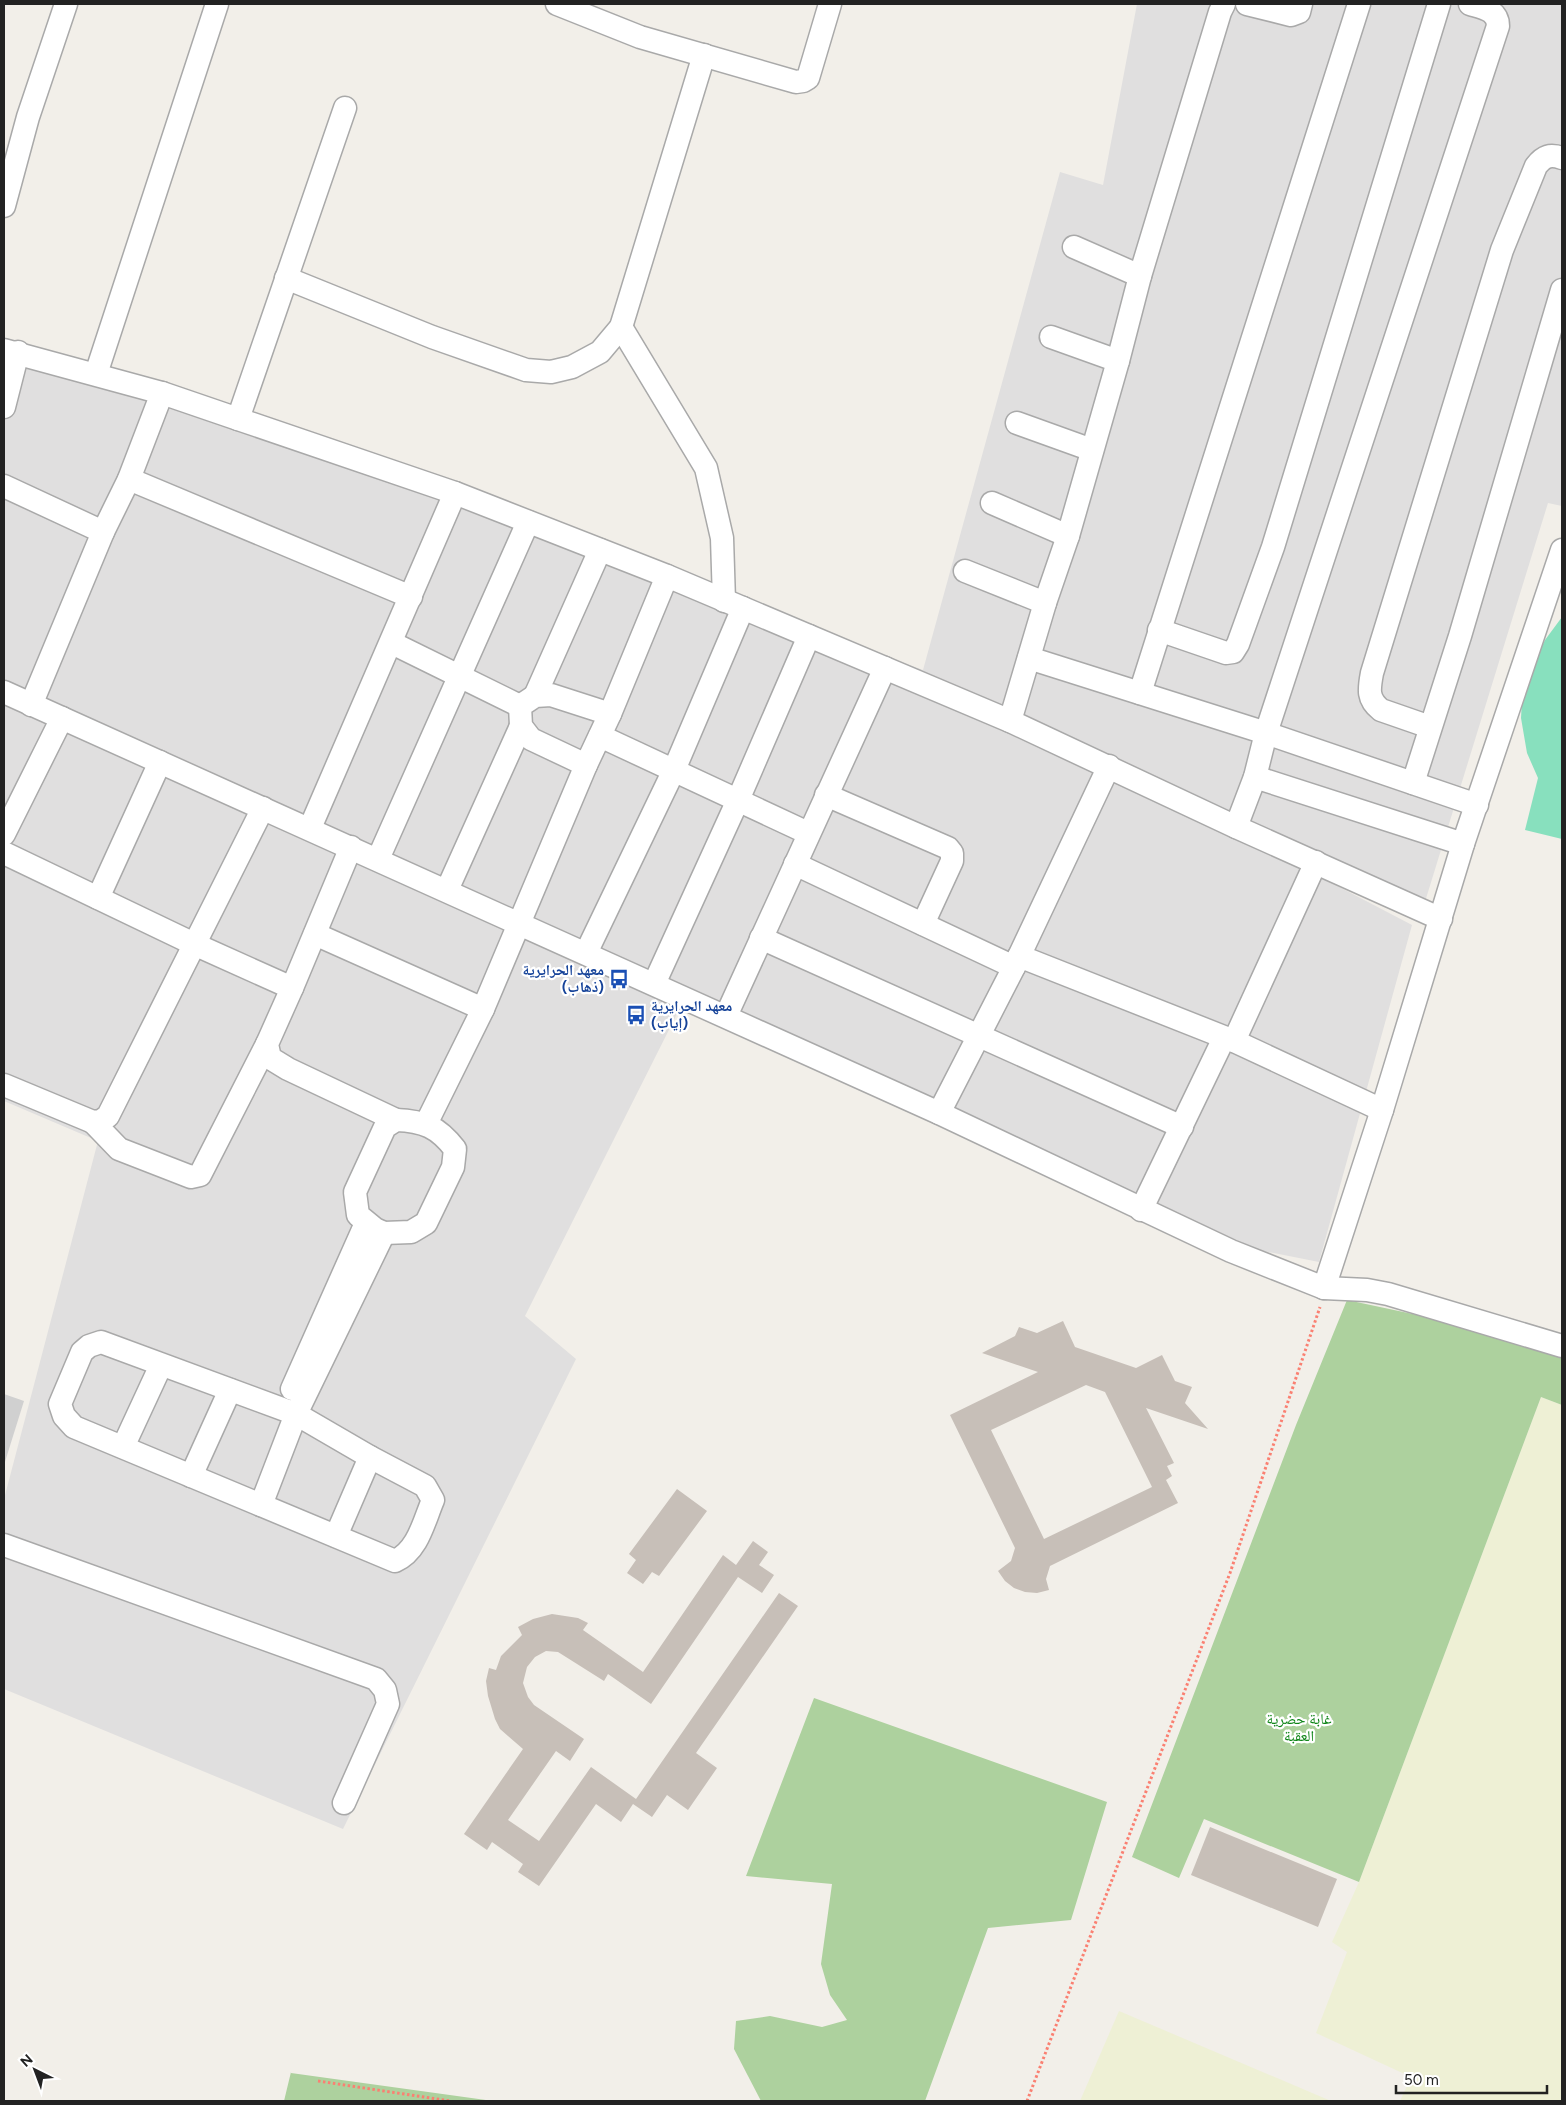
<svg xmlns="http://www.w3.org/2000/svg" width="1566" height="2105" viewBox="0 0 1566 2105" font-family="Figtree,'Noto Naskh Arabic',sans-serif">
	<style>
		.residential { fill: #e0dfdf }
		.religious { fill: #d0d0d0 }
		.farmland { fill: #eef0d5 }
		.forest { fill: #add19e }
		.pitch { fill: #88e0be }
		.building { fill: #c7bfb8; fill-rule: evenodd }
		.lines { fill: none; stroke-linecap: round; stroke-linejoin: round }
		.minor-casing { stroke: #a9a9a9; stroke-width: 25 }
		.path { stroke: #fa8072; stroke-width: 3; stroke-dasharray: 2.5 2.5; stroke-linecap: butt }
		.minor { stroke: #fff; stroke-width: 22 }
		.labels { text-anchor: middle; stroke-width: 4.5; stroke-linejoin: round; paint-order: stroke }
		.transit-label { font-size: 15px; font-weight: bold; fill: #164399; stroke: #fff; text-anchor: end }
		.park-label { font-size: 15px; fill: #0c8416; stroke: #fff }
	</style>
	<rect width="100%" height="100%" fill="#f2efe9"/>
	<polygon class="residential" points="1137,4 1562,4 1562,506 1548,503 1424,905 939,678 1412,925 1319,1262 1258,1250 690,988 525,1316 576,1359 343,1829 4,1689 4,1499 98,1141 4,1101 4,391 13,360 314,449 923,670 1060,172 1103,185"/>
	<polygon class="religious" points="4,1394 24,1401 4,1465"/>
	<g class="farmland">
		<polygon points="1541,1397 1562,1405 1562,2101 1400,2101 1411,2077 1316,2033 1347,1952 1332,1942 1359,1882"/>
		<polygon points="1119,2011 1331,2101 1080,2101"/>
	</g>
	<g class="forest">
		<polygon points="1347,1300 1488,1330 1562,1354 1562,1405 1541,1397 1359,1882 1204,1819 1179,1878 1132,1857 1296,1425"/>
		<polygon points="814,1698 1107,1802 1071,1920 988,1928 925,2101 761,2101 734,2049 736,2021 770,2016 822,2027 847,2020 830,1995 821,1964 832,1884 746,1876"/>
		<polygon points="291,2072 291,2073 493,2101 284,2101"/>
	</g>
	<polygon class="pitch" points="1562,617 1562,839 1525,830 1538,778 1527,753 1521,718 1522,700 1530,670 1545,640"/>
	<g class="building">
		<path d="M1063,1321l12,26 61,21 26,-13 13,26 17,6 -7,16 23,26 -62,-21 28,55 -7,3 5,10 -6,4 12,23 -128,63 -4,13 3,11 -12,3 -12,-1 -11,-4 -9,-7 -7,-10 13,-10 4,-13 -65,-133 88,-43 -56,-19 33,-17 4,-9 18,6zM1086,1385l19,7 47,95 -108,52 -53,-109z"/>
		<polygon points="677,1489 707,1511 659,1576 652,1572 643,1584 627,1573 636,1560 629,1554"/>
		<polygon points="753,1541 768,1552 759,1565 774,1575 762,1593 738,1577 651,1704 608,1674 604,1681 558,1652 546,1651 535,1657 527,1667 523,1683 528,1697 534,1705 584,1739 570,1761 556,1751 508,1820 539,1841 591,1767 636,1799 779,1593 798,1606 696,1753 717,1768 688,1810 667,1795 652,1817 633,1804 621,1822 596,1804 539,1886 518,1872 523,1864 492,1842 487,1850 464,1834 523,1749 500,1729 495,1719 488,1696 486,1681 489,1668 496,1670 501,1656 522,1635 518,1627 533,1619 552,1614 578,1618 588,1623 583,1630 643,1672 723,1555 736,1565"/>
		<polygon points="1210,1827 1337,1879 1318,1927 1191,1875"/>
	</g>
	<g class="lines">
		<defs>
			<g id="minor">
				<polyline points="557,4 640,37 796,82 803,81 808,78 830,4"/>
				<polyline points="1247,4 1291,15 1299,12 1301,4"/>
				<polyline points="4,206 28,117 66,4"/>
				<polyline points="1074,247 1140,276"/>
				<polyline points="286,278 432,337 526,370 551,372 572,367 600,352 621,327 704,55"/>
				<polyline points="621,327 706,468 722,538 724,601"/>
				<polyline points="1051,337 1118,361"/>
				<polyline points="4,350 162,393 238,419 455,493 667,576 1010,721 1236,827 1441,919"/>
				<polyline points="96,374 217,4"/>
				<polyline points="4,407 18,352"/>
				<polyline points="238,419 345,108"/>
				<polyline points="1017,423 1092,450"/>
				<polyline points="129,479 411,597"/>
				<polyline points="4,486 103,532"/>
				<polyline points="992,503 1068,536"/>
				<polyline points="965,571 1045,603"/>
				<polyline points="1159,630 1226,653 1233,652 1238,644 1273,547 1439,4"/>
				<polyline points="392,643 520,706"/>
				<polyline points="1029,658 1266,733 1477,805"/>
				<polyline points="4,692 939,1113 1231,1251 1324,1288 1367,1290 1388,1294 1562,1346"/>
				<polyline points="1140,693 1359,4"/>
				<polyline points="535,696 600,550"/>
				<polyline points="31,705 103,532 129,479 162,393"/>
				<polyline points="1010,721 1045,603 1068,536 1118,361 1140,276 1220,12 1224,4"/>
				<path d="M1430,727l-49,-17c-14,-11 -12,-21 -9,-37l130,-423 34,-84c8,-10 14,-12 26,-8"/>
				<polyline points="600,736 808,833"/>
				<polyline points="586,765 531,739 521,726 520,706 535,696 551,695 610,714"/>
				<polyline points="1255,777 1463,844"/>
				<polyline points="1413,783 1460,636 1562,290"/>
				<polyline points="826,795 948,848 952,853 952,861 923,924"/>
				<path d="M1236,827l19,-50 11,-44 232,-707c0,-16 -15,-18 -28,-22"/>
				<polyline points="310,828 455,493"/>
				<polyline points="4,834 62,718"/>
				<polyline points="351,847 292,988 267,1044 270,1058 288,1069 396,1120"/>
				<polyline points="4,853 194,944 292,988"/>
				<polyline points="378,859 528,522"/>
				<polyline points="795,864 1014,967"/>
				<polyline points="447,890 521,726"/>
				<polyline points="98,898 160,762"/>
				<polyline points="315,934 483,1009"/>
				<polyline points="761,938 1182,1127"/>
				<polyline points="586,953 674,770 743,608"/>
				<polyline points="1019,956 1234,1041 1382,1110"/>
				<polyline points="654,984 738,800 809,636"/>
				<polyline points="726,1016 885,668"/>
				<polyline points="1234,1041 1316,862"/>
				<polyline points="4,1085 93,1122 101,1121 108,1116 263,808"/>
				<polyline points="939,1113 1014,967 1109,766"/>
				<path d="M396,1120c28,1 42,7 59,29l-2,18 -27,56 -15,9 -27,1 -9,-4 -17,-14 -3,-23 30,-65z"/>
				<polyline points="93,1122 119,1149 191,1177 200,1175 267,1044"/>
				<polyline points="426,1124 483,1009 586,765 610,714 667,576"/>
				<polyline points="1141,1210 1224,1038"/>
				<polyline points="1324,1288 1382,1110 1463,844 1562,550"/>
				<path d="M101,1342l195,72 74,43 55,29 8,14c-9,21 -15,51 -38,61l-321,-134 -10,-11 -4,-12 22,-52 7,-6z"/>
				<polyline points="292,1389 366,1223"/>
				<polyline points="123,1447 161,1365"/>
				<polyline points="191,1476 230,1390"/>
				<polyline points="261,1505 296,1414 384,1233"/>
				<polyline points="336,1536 370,1457"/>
				<polyline points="4,1545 376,1679 385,1690 388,1704 344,1803"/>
			</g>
		</defs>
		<use href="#minor" class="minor-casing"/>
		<g class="path">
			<polyline points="318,2081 450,2101"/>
			<polyline points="1027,2101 1230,1573 1320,1307"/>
		</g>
		<use href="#minor" class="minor"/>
	</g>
	<defs>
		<symbol id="bus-bare" viewBox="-9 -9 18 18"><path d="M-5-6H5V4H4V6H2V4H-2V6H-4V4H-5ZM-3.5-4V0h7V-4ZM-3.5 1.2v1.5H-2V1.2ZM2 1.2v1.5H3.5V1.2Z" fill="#1a4fb4" stroke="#fff" stroke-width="2.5" paint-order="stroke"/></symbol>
	</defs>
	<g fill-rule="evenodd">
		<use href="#bus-bare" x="605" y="965" width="28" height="28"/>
		<use href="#bus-bare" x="622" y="1001" width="28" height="28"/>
	</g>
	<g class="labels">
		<g class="transit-label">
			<text x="604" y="975">معهد الحرايرية<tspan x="604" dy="17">(ذهاب)</tspan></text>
			<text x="651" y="1011" text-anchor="start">معهد الحرايرية<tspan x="651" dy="17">(إياب)</tspan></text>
		</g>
		<g class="park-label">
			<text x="1299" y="1724">غابة حضرية<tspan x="1299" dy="17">العقبة</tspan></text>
		</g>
	</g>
	<rect width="1566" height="2105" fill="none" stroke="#222222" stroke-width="10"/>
	<g transform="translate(35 2070) rotate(318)" stroke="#ffffff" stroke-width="4" paint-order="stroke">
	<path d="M0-4L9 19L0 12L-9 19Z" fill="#222222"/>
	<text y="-8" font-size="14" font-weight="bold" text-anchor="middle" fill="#222222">N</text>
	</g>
	<path d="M1396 2085v8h151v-8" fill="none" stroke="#222222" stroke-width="2.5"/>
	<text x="1404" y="2085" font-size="15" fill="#222222" stroke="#ffffff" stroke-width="4" paint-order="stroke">50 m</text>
</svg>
